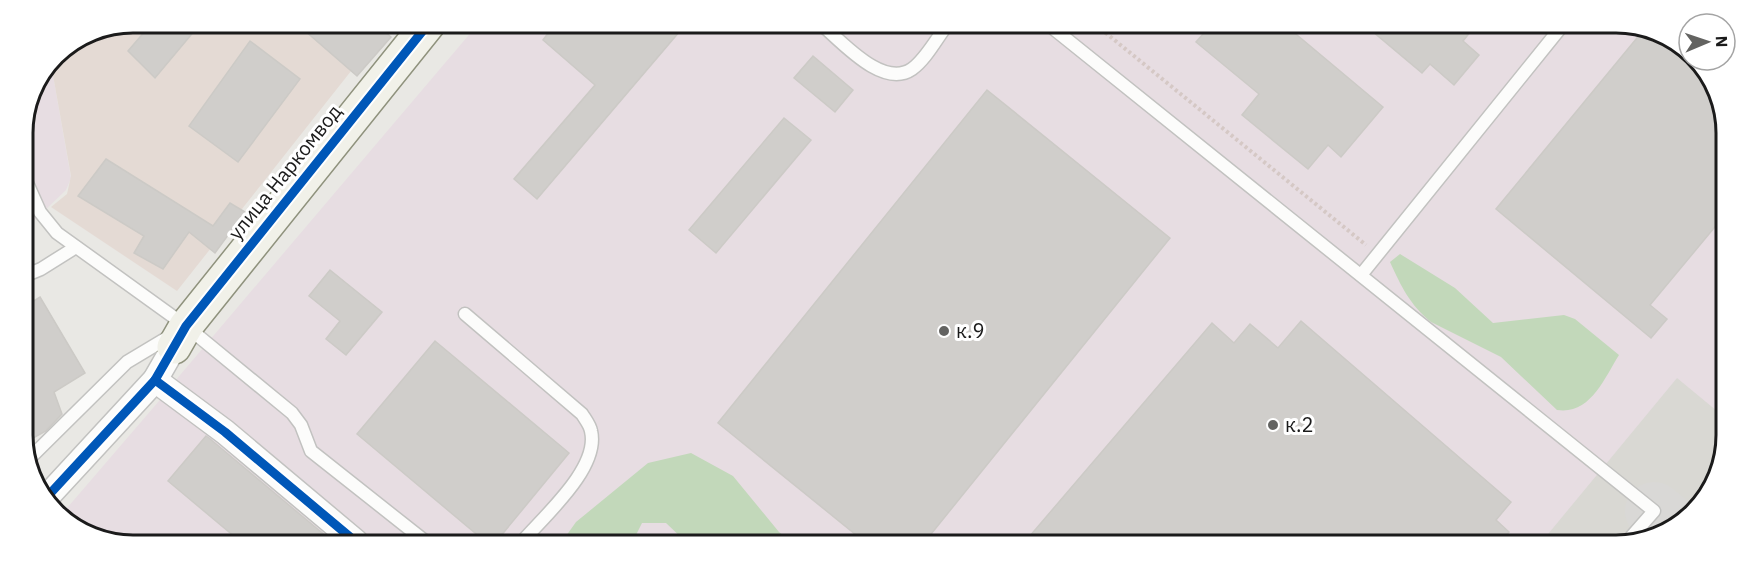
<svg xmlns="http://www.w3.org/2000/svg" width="1749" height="568" viewBox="0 0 1749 568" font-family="'IBM Plex Sans',sans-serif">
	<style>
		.industrial { fill: #e7dde2 }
		.military { fill: #e4dad4 }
		.airport { fill: #d9d8d3 }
		.forest { fill: #c2d8ba }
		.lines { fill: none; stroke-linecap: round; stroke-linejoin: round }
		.taxiway { stroke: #d9d8d6; stroke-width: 58 }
		.building { fill: #d0cecb; stroke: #cccac6; stroke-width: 1.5 }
		.lane-casing { stroke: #c2c2c0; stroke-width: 15 }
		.street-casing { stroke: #c2c2c0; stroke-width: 27 }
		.secondary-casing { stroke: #8f927d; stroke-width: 36 }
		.path { stroke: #d5c8c5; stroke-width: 4; stroke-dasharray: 3 3; stroke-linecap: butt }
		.lane { stroke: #fcfcfb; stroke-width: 12 }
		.street { stroke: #fcfcfb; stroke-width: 24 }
		.secondary { stroke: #f1f1e9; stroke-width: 33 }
		.cycleway-casing { stroke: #fff; stroke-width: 13 }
		.cycleway { stroke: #0057b8; stroke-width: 9 }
		.poi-dot { fill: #636361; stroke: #fff; stroke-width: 2 }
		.labels { text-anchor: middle; stroke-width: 6; stroke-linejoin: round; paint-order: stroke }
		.street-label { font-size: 20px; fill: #1b1b1b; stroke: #fff }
		.poi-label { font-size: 20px; fill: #1b1b1b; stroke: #fff; text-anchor: start }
		.rim { fill: none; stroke: #1b1b1b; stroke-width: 3 }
	</style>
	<rect width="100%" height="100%" fill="#e9e8e4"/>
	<g class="industrial">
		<polygon points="479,23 1645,26 1689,54 1689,60 1699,60 1724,112 1723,464 1683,522 1623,545 374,542 175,381"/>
		<polygon points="51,64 71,178 66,190 23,231 23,127"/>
		<polygon points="165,394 341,542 104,542 61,515"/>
	</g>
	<polygon class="military" points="133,23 389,23 177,291 51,207 67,194 71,176 51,64 55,55 91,31"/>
	<polygon class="airport" points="1677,378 1723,416 1723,464 1683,522 1623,545 1539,545"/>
	<g class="forest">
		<path d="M1400,254l55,34 38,35 71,-8 11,4 44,36c-15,24 -29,60 -62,55l-56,-53 -70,-35c-21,-17 -30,-36 -41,-60z"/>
		<polygon points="691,453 733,476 779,532 793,543 687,543 666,523 642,523 632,543 561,543 576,522 648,463"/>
	</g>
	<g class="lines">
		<polyline class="taxiway" points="1654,511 1673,526"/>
	</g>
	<g class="building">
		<polygon points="152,23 201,23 155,78 128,51"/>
		<polygon points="296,23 375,23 391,37 357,76"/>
		<polygon points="555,24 686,24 537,199 514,179 595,85 543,40"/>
		<polygon points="1211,25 1285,25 1383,107 1341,157 1328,145 1308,169 1242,115 1259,94 1196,42"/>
		<polygon points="1366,26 1475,26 1463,41 1479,55 1454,85 1430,64 1422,73"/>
		<polygon points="1646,27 1689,54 1689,60 1699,60 1724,112 1724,216 1650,305 1667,319 1651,338 1496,209"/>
		<polygon points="250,41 300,79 238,162 189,126"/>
		<polygon points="813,56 853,90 835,112 794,78"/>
		<polygon points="987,90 1170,238 923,544 866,543 718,423"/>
		<polygon points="784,118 811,140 716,253 689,230"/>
		<polygon points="106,159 213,226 230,203 245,212 215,253 189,232 163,269 134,253 144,236 78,196"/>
		<polygon points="330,270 382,312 346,355 326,339 340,321 309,296"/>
		<polygon points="40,297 85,373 54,392 62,414 46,431 24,443 24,307"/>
		<polygon points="1301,321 1511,502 1496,520 1509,532 1498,545 1023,544 1212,323 1234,343 1250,324 1278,348"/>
		<polygon points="435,341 569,453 495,543 487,543 357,434"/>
		<polygon points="206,436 209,438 333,542 241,542 168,481"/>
	</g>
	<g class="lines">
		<defs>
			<g id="lane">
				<path d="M821,24c21,18 62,65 91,45 14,-10 25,-31 35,-44"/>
				<polyline points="1049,25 1654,511 1625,544"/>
				<polyline points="23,174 40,212 57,233 186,326 292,413 301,425 311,451 426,542"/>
				<polyline points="1361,275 1562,26"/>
				<polyline points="24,276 41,269 76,247"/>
				<path d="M465,314l117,100c3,5 8,11 9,17 9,37 -47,85 -70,112"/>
				<polyline points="27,461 127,362 172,335"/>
			</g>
			<g id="street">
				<polyline points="155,380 225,432 356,542"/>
				<polyline points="46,498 155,380 174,347"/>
			</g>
			<polyline id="secondary" points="174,347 186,326 429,23"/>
		</defs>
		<use href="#lane" class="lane-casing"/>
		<use href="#street" class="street-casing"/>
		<use href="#secondary" class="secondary-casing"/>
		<polyline class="path" points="1096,25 1366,245"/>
		<use href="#lane" class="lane"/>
		<use href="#street" class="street"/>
		<use href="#secondary" class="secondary"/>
		<defs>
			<g id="cycleway">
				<polyline points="155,380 225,432 356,542"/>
				<polyline points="46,498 155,380 186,326 429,23"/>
			</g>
		</defs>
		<use href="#cycleway" class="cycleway-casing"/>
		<use href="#cycleway" class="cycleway"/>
	</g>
	<g class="poi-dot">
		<circle cx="944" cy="331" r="6"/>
		<circle cx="1273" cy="425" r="6"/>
	</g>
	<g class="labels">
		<g class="street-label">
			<text transform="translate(285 172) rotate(-51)" y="7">улица Наркомвод</text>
		</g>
		<g class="poi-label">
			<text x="956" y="338">к.9</text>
			<text x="1285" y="432">к.2</text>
		</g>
	</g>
	<path d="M0 0H1749V568H0ZM133 33H1616A100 100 0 0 1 1716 133V435A100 100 0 0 1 1616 535H133A100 100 0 0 1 33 435V133A100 100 0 0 1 133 33Z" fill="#fff" fill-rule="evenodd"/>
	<path class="rim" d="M133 33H1616A100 100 0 0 1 1716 133V435A100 100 0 0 1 1616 535H133A100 100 0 0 1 33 435V133A100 100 0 0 1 133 33Z"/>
	<g transform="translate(1707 42) rotate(88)"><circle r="28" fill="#ffffff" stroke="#a4a4a4" stroke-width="1.5"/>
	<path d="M0-4.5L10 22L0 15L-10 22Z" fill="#636361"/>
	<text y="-9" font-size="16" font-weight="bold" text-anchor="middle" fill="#1b1b1b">N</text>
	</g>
</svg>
